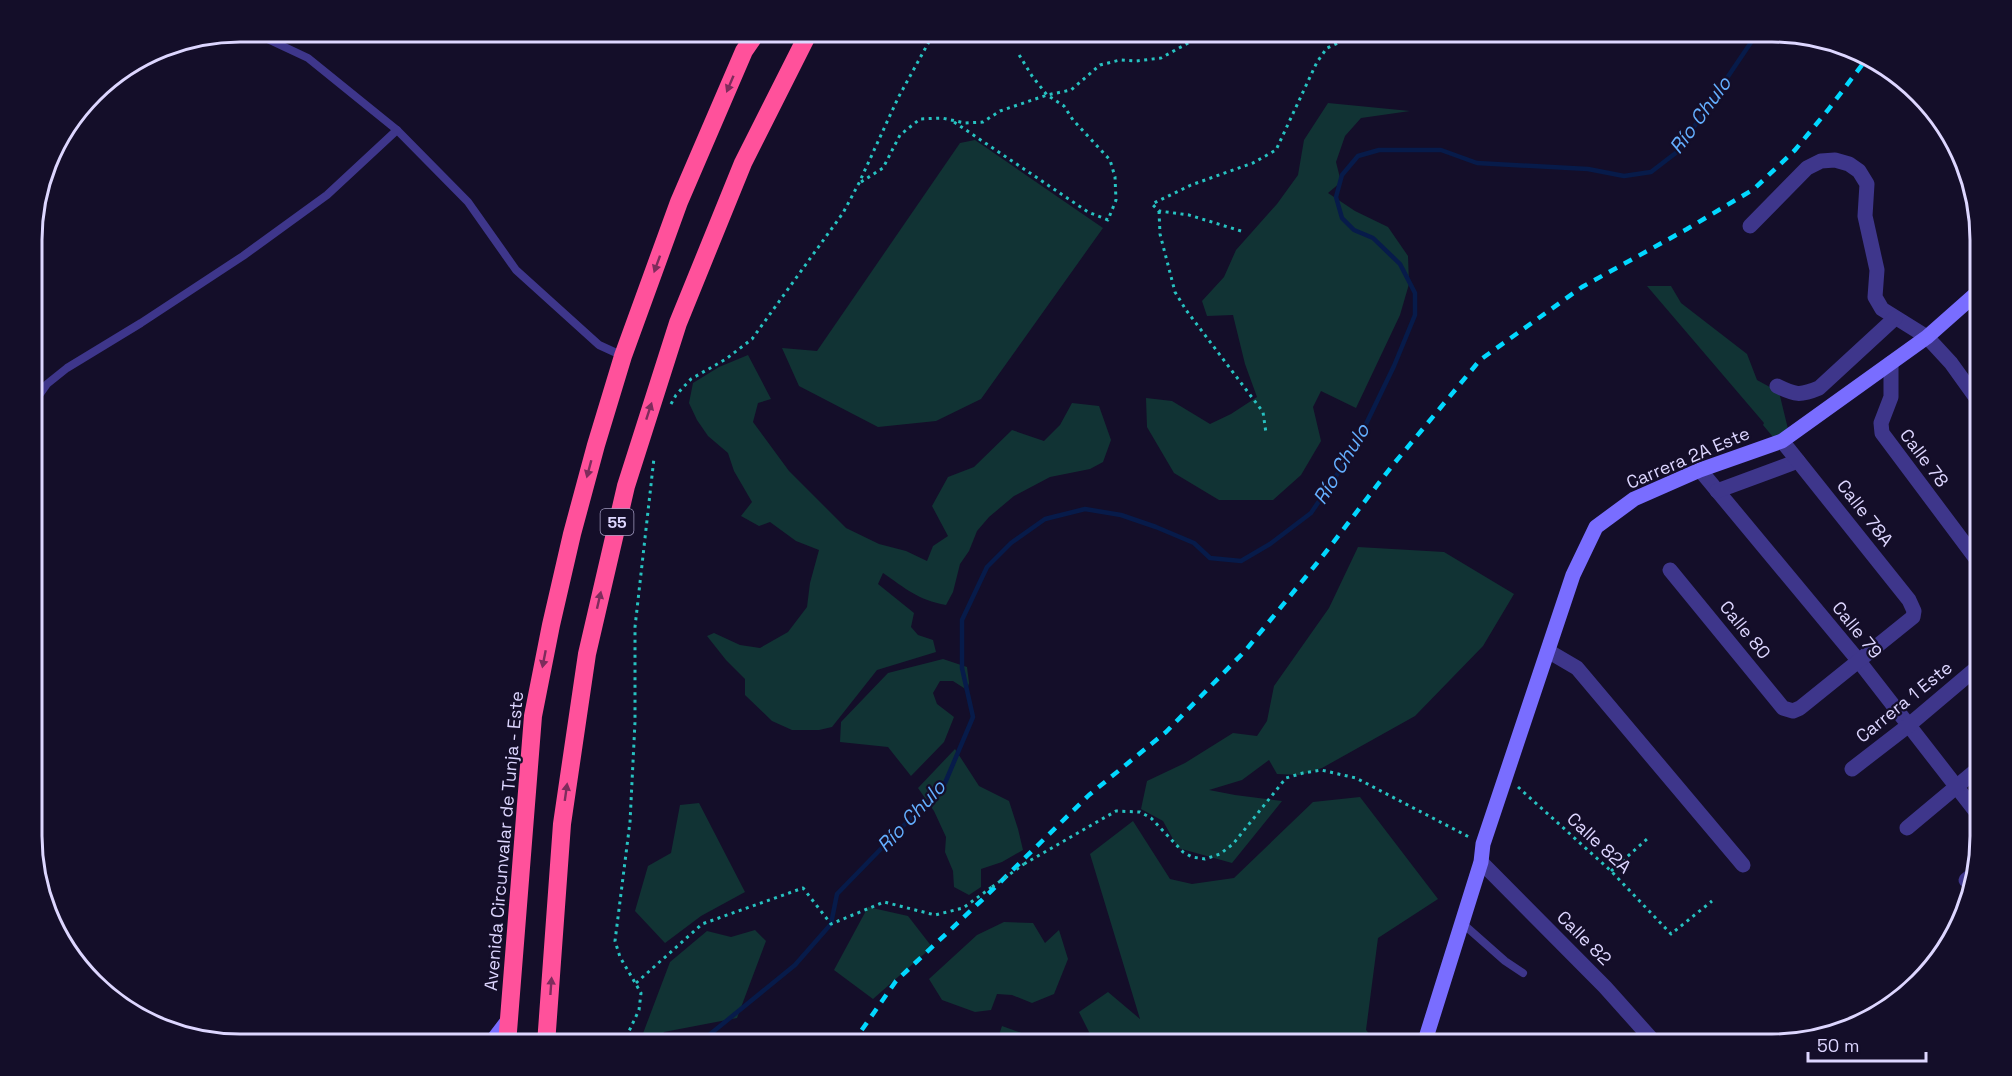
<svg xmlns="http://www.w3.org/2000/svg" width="2012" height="1076" viewBox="0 0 2012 1076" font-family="'Space Grotesk',sans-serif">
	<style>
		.green { fill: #113334 }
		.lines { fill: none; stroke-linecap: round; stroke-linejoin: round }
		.stream { stroke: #071b4a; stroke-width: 4.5 }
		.path { stroke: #27c2c1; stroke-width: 3; stroke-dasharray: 3 4.5; stroke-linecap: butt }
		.lane { stroke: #3e368b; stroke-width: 8 }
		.street { stroke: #3e368b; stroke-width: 15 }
		.secondary { stroke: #796dff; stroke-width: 15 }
		.highway { stroke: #ff519b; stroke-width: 18 }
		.rail { stroke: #02d8ff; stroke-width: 4.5; stroke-dasharray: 9 8; stroke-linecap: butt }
		.path-bridge { stroke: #27c2c1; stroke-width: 3; stroke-dasharray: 3 4.5; stroke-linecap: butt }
		.oneway { fill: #7e2c5c }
		.labels { text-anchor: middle; stroke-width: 4.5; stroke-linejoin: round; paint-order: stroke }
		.shield { fill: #140e29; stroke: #a19abf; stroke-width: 1.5 }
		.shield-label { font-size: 16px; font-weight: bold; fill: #ddd6ff }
		.street-label { font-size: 18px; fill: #ddd6ff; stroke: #140e29 }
		.water-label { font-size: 20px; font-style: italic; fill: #64afff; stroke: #140e29 }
		.rim { fill: none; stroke: #ddd6ff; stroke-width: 3 }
	</style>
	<rect width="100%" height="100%" fill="#140e29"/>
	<g class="green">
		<polygon points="1328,103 1410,111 1361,118 1345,136 1336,162 1341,182 1328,193 1355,211 1388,227 1408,256 1409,284 1400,315 1356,408 1321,391 1313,407 1321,441 1301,475 1273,500 1219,500 1174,473 1147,427 1146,398 1172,401 1210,424 1231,414 1257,397 1245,364 1233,315 1207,316 1202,301 1224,277 1236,250 1277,204 1298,175 1304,140"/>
		<polygon points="975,140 1103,228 981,399 936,421 878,427 799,386 782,348 817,351 960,143"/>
		<polygon points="1647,286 1671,286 1681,303 1747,354 1757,380 1779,392 1789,433 1778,443 1763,425 1764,423"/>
		<path d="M748,355l23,44 -13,4 -5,19 36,49 57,57 33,16 27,7 21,10 6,-15 15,-10 -16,-30 16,-29 26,-10 38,-37 32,11 16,-16 12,-22 27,3 12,34 -8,22 -13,7 -40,8 -36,19 -25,21 -12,14 -8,20 -9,13 -7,28 -7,13c-28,-5 -41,-17 -63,-32l-5,11 36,29 -3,14 7,8 15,5 3,12 -59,18 -45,57 -13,3h-27l-20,-9 -27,-26v-16l-19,-19 -19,-24 7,-3 26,12 20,3 28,-16 19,-25 3,-24 9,-33 -23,-9 -26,-19 -11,4 -18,-10 11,-14 -18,-31 -6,-18 -20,-17 -11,-16 -8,-17 4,-20 26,-16z"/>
		<polygon points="1358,547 1444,552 1514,594 1483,646 1415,716 1322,768 1301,775 1277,774 1269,760 1242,780 1209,790 1235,795 1282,801 1232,863 1178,848 1163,821 1141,809 1147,781 1185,763 1233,733 1257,736 1267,721 1274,686 1329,608"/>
		<polygon points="943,659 967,667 969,683 967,690 953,681 940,681 933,693 937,704 954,717 944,742 911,776 888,747 840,742 841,722 888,673"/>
		<polygon points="955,749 979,786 1009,801 1018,829 1023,850 1002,862 981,869 981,887 969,895 954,887 953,871 945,852 946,837 934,811 918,788"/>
		<polygon points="1360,797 1438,899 1378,938 1366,1030 1378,1044 1095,1044 1079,1012 1108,992 1140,1019 1090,854 1133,821 1170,879 1192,884 1234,878 1313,802"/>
		<polygon points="699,803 745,892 701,916 665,943 635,911 648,866 671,853 680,805"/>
		<polygon points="868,907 908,916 932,947 873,999 834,970"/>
		<polygon points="1004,922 1033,923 1045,943 1059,930 1068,959 1054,994 1032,1003 1012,995 997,994 991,1010 975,1012 942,1000 929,979 977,935"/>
		<polygon points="755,930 766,941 737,1018 664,1032 657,1044 639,1044 670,962 707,931 731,937"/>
		<polygon points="1002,1026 1047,1042 1049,1044 996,1044"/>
	</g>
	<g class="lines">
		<polyline class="stream" points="698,1044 795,965 831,924 837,894 945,783 973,717 962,668 962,620 987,567 1011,543 1045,519 1085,509 1121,515 1156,527 1194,543 1210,558 1241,561 1270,544 1311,513 1353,451 1394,366 1415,315 1415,293 1400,264 1373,238 1354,230 1342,218 1336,197 1342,175 1358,156 1379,150 1441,150 1477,163 1588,169 1624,176 1651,172 1677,152 1758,32"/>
		<g class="path">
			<polyline points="954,122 1088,212 1108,220 1116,200 1115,177 1110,160 1073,120 1064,106 1047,95 1032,76 1018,53"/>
			<polyline points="861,182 883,168 900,135 920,119 942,118 965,123 983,122 1000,111 1047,95 1071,90 1100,65 1120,60 1136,61 1161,58 1208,32"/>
			<polyline points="1159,211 1160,234 1175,292 1186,310 1263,412 1266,433"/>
			<polyline points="1241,231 1189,215 1159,211 1152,204 1191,185 1253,163 1276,150 1317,62 1327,48 1338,43 1317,32"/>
			<polyline points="671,404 676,395 691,379 726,359 752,339 843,213 859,183 898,98 931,38 932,32"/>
			<polyline points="1518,787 1611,871 1671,934 1712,901"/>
			<polyline points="1024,864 1116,811 1140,812 1151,818 1183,852 1192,857 1205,859 1220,854 1233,844 1286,778 1303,773 1321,770 1356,778 1471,838"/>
			<polyline points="1611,871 1647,839"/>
			<polyline points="636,983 702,924 803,888 831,924 884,902 935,915 963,908 992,887"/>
			<polyline points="623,1044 639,1010 641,993 620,957 615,941 630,822 635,722 635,627 654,458"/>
		</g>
		<g class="lane">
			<polyline points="253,32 308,58 397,130 468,202 516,270 599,345 623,356"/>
			<polyline points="32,462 35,401 47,384 67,368 141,323 243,256 327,195 397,130"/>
			<polyline points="1462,923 1505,961 1523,973"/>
		</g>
		<g class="street">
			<polyline points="1750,226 1807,168 1821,161 1835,160 1849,164 1859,171 1867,184 1865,216 1877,270 1875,297 1882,309 1927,337 1951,363 1979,402"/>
			<polyline points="1891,363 1891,397 1881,423 1882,433 1980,564"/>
			<path d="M1777,386c18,9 23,10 42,2l76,-70"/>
			<polyline points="1700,470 1858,660 1980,817"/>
			<polyline points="1717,491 1798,461"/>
			<polyline points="1670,570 1783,708 1793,711 1800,708 1913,617 1914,611 1909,600 1782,441"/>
			<polyline points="1548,651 1577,668 1743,865"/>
			<polyline points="1852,769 1909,725 1980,665"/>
			<polyline points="1907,828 1980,767"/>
			<polyline points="1481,862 1605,987 1656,1044"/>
			<polyline points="1966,880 1971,876"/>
		</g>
		<g class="secondary">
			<polyline points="490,1044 509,1019"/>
			<polyline points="1424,1044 1481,862 1483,844 1573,575 1596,527 1634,499 1700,470 1782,441 1927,337 1979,291"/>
		</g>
		<g class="highway">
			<polyline points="507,1044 533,716 551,625 572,534 596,445 623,356 679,202 744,51 757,32"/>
			<polyline points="546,1044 562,824 587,654 626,486 678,323 743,163 809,32"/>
		</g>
		<polyline class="rail" points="852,1044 896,981 982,900 1089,795 1166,732 1245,651 1322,557 1392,466 1480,360 1582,287 1687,229 1754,189 1795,150 1828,110 1868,57"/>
		<polyline class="path-bridge" points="992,887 1024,864"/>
	</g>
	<defs><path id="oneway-solid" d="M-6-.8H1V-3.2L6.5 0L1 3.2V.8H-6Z" transform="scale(1.5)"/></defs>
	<g class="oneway">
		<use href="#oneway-solid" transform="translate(730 84) rotate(113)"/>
		<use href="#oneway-solid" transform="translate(657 264) rotate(110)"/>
		<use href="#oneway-solid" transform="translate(649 411) rotate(-72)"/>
		<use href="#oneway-solid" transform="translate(589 469) rotate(105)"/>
		<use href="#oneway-solid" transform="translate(599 600) rotate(-77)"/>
		<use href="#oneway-solid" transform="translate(544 659) rotate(101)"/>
		<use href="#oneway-solid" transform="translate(566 792) rotate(-82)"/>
		<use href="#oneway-solid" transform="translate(551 986) rotate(-86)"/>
	</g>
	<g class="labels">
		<rect class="shield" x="600.5" y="509" width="33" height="26" rx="4.5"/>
		<g class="shield-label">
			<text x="617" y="528">55</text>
		</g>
		<g class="street-label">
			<text transform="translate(1688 458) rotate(-23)" y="6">Carrera 2A Este</text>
			<text transform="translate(1924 458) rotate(53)" y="6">Calle 78</text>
			<text transform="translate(1865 513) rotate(52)" y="6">Calle 78A</text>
			<text transform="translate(1745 630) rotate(51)" y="6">Calle 80</text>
			<text transform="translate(1857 630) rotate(51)" y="6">Calle 79</text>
			<text transform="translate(1904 702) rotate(-39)" y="6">Carrera 1 Este</text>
			<text transform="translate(504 841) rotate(-85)" y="6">Avenida Circunvalar de Tunja - Este</text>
			<text transform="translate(1599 843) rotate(43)" y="6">Calle 82A</text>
			<text transform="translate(1584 938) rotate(45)" y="6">Calle 82</text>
		</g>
		<g class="water-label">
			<text transform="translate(1700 115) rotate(-54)" y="7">Río Chulo</text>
			<text transform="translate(1341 464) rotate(-59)" y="7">Río Chulo</text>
			<text transform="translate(911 816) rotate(-47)" y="7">Río Chulo</text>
		</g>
	</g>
	<path d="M0 0H2012V1076H0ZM240 42H1772A198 198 0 0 1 1970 240V836A198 198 0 0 1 1772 1034H240A198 198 0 0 1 42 836V240A198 198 0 0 1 240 42Z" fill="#140e29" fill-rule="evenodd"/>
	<path class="rim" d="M240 42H1772A198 198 0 0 1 1970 240V836A198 198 0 0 1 1772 1034H240A198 198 0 0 1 42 836V240A198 198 0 0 1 240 42Z"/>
	<path d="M1808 1052v9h118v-9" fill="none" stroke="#ddd6ff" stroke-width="3"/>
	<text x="1817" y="1052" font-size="18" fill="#ddd6ff" stroke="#140e29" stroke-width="4.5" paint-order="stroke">50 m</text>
</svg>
